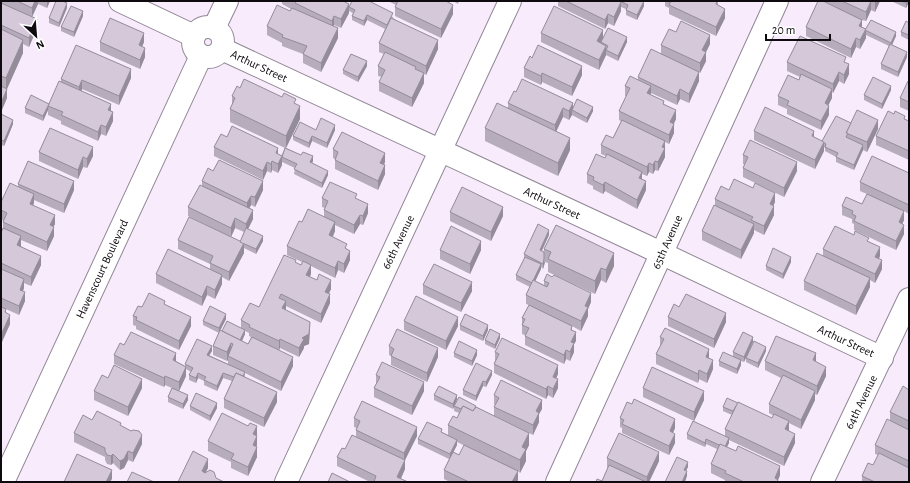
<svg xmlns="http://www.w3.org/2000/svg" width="910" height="483" viewBox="0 0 910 483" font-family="'Alegreya Sans',sans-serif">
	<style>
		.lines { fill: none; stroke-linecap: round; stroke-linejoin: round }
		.minor-casing { stroke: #918696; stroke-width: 24 }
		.tertiary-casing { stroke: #918696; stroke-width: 24 }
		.minor { stroke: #fff; stroke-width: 22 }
		.tertiary { stroke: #fff; stroke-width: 22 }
		.wall { fill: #b6acbb; fill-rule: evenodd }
		.shaded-wall { fill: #948c98 }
		.building { fill: #d4c8d9; stroke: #948c98 }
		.labels { text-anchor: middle; stroke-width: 3; stroke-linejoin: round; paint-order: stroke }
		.street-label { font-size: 12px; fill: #0e0a0f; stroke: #fff }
	</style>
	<rect width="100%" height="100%" fill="#f7ebfc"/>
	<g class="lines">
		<defs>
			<g id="minor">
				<polyline points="120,1 194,36"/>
				<polyline points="222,49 644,245 882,358"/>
				<polyline points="286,482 510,1"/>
				<polyline points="557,482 777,1"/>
				<polyline points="822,482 909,299"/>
			</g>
			<g id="tertiary">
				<circle cx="208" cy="42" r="15"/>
				<polyline points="214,28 227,1"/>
				<polyline points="3,482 201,56"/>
			</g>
		</defs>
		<use href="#minor" class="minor-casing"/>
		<use href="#tertiary" class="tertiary-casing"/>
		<use href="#minor" class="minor"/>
		<use href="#tertiary" class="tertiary"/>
	</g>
	<g class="wall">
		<polygon points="1,1 50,1 47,8 38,4 32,17 37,28 29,47 23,44 23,53 7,89 7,98 1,112"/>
		<polygon points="282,1 344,1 349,13 341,28 334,25 333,27 338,38 321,72 303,63 303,54 282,46 282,43 267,35 267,26 290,11 291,9 282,4"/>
		<polygon points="390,1 446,1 453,14 441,38 395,16 395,7 396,5 390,2"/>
		<polygon points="453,1 459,1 458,4"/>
		<polygon points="558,1 644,1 644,6 637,20 626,15 626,9 621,7 621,11 614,26 608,23 605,29 558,6"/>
		<polygon points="665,1 718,1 718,5 725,18 716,36 669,14 669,8 665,6"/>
		<polygon points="818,1 880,1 875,12 871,10 866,21 862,20 862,27 866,30 896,36 892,45 907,57 898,77 881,69 881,64 889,46 866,35 866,38 860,49 856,47 851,58 806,36 806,27"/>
		<polygon points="891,1 909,1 906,8"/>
		<polygon points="349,7 393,17 393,18 438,49 426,75 424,74 424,83 412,107 379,91 379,82 382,77 378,76 378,66 384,54 379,52 379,43 385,29 367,20 364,26 352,20 352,16 353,13 349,11"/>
		<polygon points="67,8 59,27 49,23 49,18"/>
		<polygon points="83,16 74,37 61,31 61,27"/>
		<polygon points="909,23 909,40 901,36 901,32"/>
		<polygon points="676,32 710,44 706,52 706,61 700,73 699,72 699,81 689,103 680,99 677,105 651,93 651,95 664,104 676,119 674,124 674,133 669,144 665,142 665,157 658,171 655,170 653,174 649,172 647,176 642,174 642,180 646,190 637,209 605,191 603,194 593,189 593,186 587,183 587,174 605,158 606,156 601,154 601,145 613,138 621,121 619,120 619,111 627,96 625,96 625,86 638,80 638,77 661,54 661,45"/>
		<polygon points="541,33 603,39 627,42 618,61 606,55 606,49 606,55 599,70 541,42"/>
		<polygon points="100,42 144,42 142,47 145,57 140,69 100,51"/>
		<polygon points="532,58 582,75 572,96 542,82 541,85 524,77 524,68"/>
		<polygon points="787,62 846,63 849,74 844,84 839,81 833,93 832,92 832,98 828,105 829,115 821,130 787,114 787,109 778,105 778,96 799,80 800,77 787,71"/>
		<polygon points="367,66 358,82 343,74 343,70"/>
		<polygon points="131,78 119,105 82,89 82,91 111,111 113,121 106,136 101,134 98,141 61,124 61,121 48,115 48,110 43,121 25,113 25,108 49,105 61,82 61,79"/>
		<polygon points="909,81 909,111 900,107 900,98"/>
		<polygon points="240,88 296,104 300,119 286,148 313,161 312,163 328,175 322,188 294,174 295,168 282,162 282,165 278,173 272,170 271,173 267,171 263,180 214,156 214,147 227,137 281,156 285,148 230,122 230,109 232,105 232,96"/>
		<polygon points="891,90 882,109 864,100 864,95"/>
		<polygon points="516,92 573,108 593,111 587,123 572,115 569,120 563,117 556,131 570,150 558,176 485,141 485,128 508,107 508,103"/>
		<polygon points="1,114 13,124 4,146 1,145"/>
		<polygon points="905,119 909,121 909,160 876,145 876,136"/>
		<polygon points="851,123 878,129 867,152 863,150 854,170 836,162 836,157 825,151 825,148 824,147 824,151 815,169 754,140 754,131 814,137 822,141"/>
		<polygon points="316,130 335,130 327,148 312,141 309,148 293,140 293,136"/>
		<polygon points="333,149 385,162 384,165 385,174 378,190 335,169 335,159 333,158"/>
		<polygon points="39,152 93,156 87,168 83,167 78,179 39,161"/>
		<polygon points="743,155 797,171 784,197 743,177 743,168 745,165 743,164"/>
		<polygon points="213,171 263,190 255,207 251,205 249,209 253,219 248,229 263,241 256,254 244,248 244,253 229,281 222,277 222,284 215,299 207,295 202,306 156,283 156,274 210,269 210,264 178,249 178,240 240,242 244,232 235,228 231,237 188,216 188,207 202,186 202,181"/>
		<polygon points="909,173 909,214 904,211 904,220 902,224 904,234 896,250 854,230 854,224 852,223 852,219 842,215 842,206 862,204 867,194 860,191 860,182"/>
		<polygon points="18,184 74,190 64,213 34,200 34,203 33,205 55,224 53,227 54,236 47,251 21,240 21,246 41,265 31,286 24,283 24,288 23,291 25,301 19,315 6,309 6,313 10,324 1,344 1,233 3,228 3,222 4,221 1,219 1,202 18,187"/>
		<polygon points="729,190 775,202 773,206 774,215 764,235 754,230 754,233 741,259 702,240 702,231 715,206 715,199"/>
		<path d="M322,198l35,1 11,14 -5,12 -3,-1 -6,10 -19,-9v6l-2,6 14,12 3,11 -6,13 -6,-3 -3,8 -24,-12v8l-1,3 21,12 -2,4 1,10 -9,20 -35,-17v4l24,21 -1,13 -5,2v2l-5,9 -19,-9 -1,2 14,16 -12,25 -36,-18v4l32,25 -13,25 -40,-19v-9l8,-18 -9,-3 -6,13 -13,-6v-4l-6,-3 -2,5 -7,-3v-5l2,-3 -5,-3v7l-7,15 9,9 -5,9 -15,-7v-5l4,-9 -7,-3 -1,2 -50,-23v-9l10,-10 52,16 9,5v-2l27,-13 -3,4 19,9v-4l-1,1 -14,-6v-9l6,-13 -16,-8v-4l23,-2 -6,11 2,1 19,-3v-8l18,-13 37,-44 5,2 1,-3 -15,-7v-9l15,-24 22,-6v-6l1,-2 -3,-1zM245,331l4,2v3l2,1 -3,7 -6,-3 3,-7z"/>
		<polygon points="450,212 503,216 491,241 450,221"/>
		<polygon points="549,235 542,251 544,252 544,249 614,266 606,283 601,280 595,294 548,272 548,263 545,262 543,269 541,267 541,269 535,281 544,285 544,281 591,302 588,309 588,316 581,331 572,326 572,330 576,341 574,344 574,352 570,361 566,359 564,364 525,345 525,335 522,334 522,318 529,305 526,304 526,295 530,287 516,280 516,275 524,259 524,254"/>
		<polygon points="869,242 880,256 879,258 882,269 875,283 870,280 870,287 856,315 804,290 804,281 823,256 823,249"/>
		<polygon points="440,250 481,250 470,274 440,259"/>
		<polygon points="791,262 783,279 766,270 766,266"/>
		<polygon points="423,285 472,291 461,312 423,294"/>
		<polygon points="165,305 191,326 179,350 136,329 136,326 133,325 133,316 142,307"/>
		<polygon points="679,307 726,322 714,348 668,326 668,317"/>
		<polygon points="404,321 458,326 446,350 404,330"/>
		<polygon points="460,325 488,330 483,341 460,330"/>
		<polygon points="660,337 709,358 713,369 707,383 699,379 698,383 656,364 656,354 660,346"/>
		<polygon points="500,338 495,349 485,344 485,340"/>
		<polygon points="753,342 744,362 741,361 741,365 737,374 719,366 719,361 733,356 733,352"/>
		<polygon points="389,346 438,357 427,382 391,365 391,356 389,355"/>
		<polygon points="766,351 758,368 746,362 746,358"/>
		<polygon points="495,352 558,374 556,378 558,388 553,398 548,395 546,399 494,373 494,364 495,361"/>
		<polygon points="454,353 477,355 472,366 454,357"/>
		<polygon points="765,361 816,362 826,376 817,395 815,394 815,400 801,429 789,423 789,431 795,443 784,466 729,440 729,443 727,447 780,475 778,480 778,482 725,482 725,480 711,473 711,464 717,449 706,444 705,447 687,439 687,434 725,436 725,429 732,415 723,411 723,407 772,418 774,416 769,413 769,404 781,378 765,370"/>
		<polygon points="909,369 909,381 908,380 908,371"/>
		<polygon points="376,375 424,391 412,415 374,397 374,388 376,384"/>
		<polygon points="492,375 486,387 483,386 476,401 463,395 463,390"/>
		<polygon points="108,378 142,388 128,416 94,400 94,391"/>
		<polygon points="909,381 909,482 862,482 862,476 873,465 878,455 875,454 875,445 890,421 890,412 909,389"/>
		<polygon points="643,388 704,400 694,421 643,397"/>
		<polygon points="434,395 457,399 453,409 434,400"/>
		<path d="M494,395l48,14 -3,5v8l-6,13 -38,-19 34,29 -3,6v10l-6,12 -2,-2v9l-1,2h-67l-6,-3v-9l5,-11 -31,-15v-5l24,-7 6,3v-10l9,-7 2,-5 -5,-2v-5l22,1 18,9v-9l1,-2 -1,-1zM457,442l41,20 -39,-7 -6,-3 4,-7z"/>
		<polygon points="190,406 217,408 210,421 190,410"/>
		<polygon points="354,418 417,436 405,460 405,469 401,479 408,482 370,482 337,466 337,457 356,437 356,430 357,428 354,427"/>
		<polygon points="620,418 675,428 673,432 675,443 669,455 622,433 622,428 620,427"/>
		<polygon points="92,420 121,426 142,444 133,462 128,460 124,468 120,470 113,463 111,465 107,464 105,460 105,457 74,442 74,433"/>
		<polygon points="257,435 257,445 256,447 257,457 248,476 231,468 231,462 208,451 208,441"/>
		<polygon points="607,458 659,461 649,482 596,482 602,481 608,468 607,467"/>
	</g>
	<g class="shaded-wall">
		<polygon points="35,1 38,1 38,4 32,17 32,8"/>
		<polygon points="47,1 50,1 47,8"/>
		<polygon points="644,1 644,6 637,20 637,15"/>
		<polygon points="871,1 871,10 866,21 866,12"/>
		<polygon points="876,1 880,1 875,12 875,2"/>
		<polygon points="907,1 909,1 909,2 906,8 906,3"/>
		<polygon points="621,2 621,11 614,26 614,17"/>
		<polygon points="67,3 67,8 59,27 59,23"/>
		<polygon points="349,4 349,13 341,28 341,19"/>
		<polygon points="453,5 453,14 441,38 441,29"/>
		<polygon points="725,9 725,18 716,36 716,27"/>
		<polygon points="83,11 83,16 74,37 74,32"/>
		<polygon points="608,14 608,23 605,29 605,20"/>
		<polygon points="367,15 367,20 364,26 364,21"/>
		<polygon points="334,16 334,25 332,30 332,21"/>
		<polygon points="37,19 37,28 29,47 29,38"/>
		<polygon points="862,20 862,29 859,26"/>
		<polygon points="338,28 338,38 321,72 321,63"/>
		<polygon points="866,29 866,38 860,49 860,40"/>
		<polygon points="603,30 603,39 597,50 597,41"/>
		<polygon points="896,32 896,36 891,47 891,43"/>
		<polygon points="144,33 144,42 139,54 139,45"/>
		<polygon points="710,35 710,44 706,52 706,61 700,73 700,63 702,50"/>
		<polygon points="627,37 627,42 618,61 618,56"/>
		<polygon points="856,38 856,47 851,58 851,49"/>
		<polygon points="23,40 23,53 6,91 6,78"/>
		<polygon points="438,40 438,49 426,75 426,66"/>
		<polygon points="606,46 606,55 599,70 599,60"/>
		<polygon points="145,48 145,57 140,69 140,60"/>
		<polygon points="907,52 907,57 898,77 898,72"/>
		<polygon points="367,61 367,66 358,82 358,77"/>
		<polygon points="849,64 849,74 844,84 844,75"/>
		<polygon points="582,66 582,75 572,96 572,87"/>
		<polygon points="131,69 131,78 119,105 119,96"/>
		<polygon points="699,72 699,81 689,103 689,94"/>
		<polygon points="839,72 839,81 833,93 833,84"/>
		<polygon points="424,73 424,83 412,107 412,98"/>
		<polygon points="542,73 542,82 541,85 541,76"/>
		<polygon points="82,80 82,89 79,96 79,87"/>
		<polygon points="651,86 651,95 647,93"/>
		<polygon points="891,86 891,90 882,109 882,104"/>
		<polygon points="7,89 7,98 1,112 1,103"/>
		<polygon points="680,89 680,99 677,105 677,96"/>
		<polygon points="832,89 832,98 825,112 825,103"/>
		<polygon points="573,103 573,111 572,110 572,115 569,120 569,111"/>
		<polygon points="49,104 48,110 43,121 43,116"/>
		<polygon points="111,104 111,113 108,110"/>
		<polygon points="300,106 300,119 286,148 286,136"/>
		<polygon points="829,106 829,115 821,130 821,121"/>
		<polygon points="593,107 593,111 587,123 587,118"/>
		<polygon points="563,108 563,117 555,134 555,125"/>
		<polygon points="676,110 676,119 670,131 670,122"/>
		<polygon points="113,112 113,121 106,136 106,127"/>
		<polygon points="13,120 13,124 4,146 4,141"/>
		<polygon points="878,120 878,129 867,152 867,142"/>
		<polygon points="674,124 674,133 669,144 669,135"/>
		<polygon points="101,125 101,134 98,141 98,132"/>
		<polygon points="335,125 335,130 327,148 327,143"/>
		<polygon points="814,131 814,140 812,136"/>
		<polygon points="312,136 312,141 309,148 309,143"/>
		<polygon points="570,138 570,150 558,176 558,163"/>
		<polygon points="665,141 665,157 658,171 658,162 662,147"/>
		<polygon points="824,142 824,151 815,169 815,160"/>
		<polygon points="863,145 863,150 854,170 854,165"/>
		<polygon points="93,147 93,156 87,168 87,159"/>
		<polygon points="278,148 278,157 276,153"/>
		<polygon points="385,153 385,162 380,172 380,163"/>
		<polygon points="282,156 282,165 278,173 278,164"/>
		<polygon points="313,156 313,161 310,167 310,162"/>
		<polygon points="83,157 83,167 78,179 78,170"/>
		<polygon points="272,161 272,170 271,173 271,164"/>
		<polygon points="655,161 655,170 653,174 653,165"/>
		<polygon points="267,162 267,171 263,180 263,171"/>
		<polygon points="797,162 797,171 784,197 784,188"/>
		<polygon points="649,163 649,172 647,176 647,167"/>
		<polygon points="385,165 385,174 378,190 378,181"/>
		<polygon points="328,171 328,175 322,188 322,183"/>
		<polygon points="642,172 642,181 639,178"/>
		<polygon points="74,181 74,190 64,213 64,204"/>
		<polygon points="263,181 263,190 255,207 255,197"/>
		<polygon points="646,181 646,190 637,209 637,200"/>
		<polygon points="605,182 605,191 603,194 603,185"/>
		<polygon points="775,193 775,202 770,213 770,204"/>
		<polygon points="34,194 34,203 30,213 30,204"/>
		<polygon points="251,196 251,205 247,212 247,203"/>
		<polygon points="368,204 368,213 363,225 363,216"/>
		<polygon points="774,206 774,215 764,235 764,226"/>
		<polygon points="503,207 503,216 491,241 491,232"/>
		<polygon points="253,210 253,219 246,233 246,224"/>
		<polygon points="904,211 904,220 899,232 899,222"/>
		<polygon points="55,215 55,224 50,234 50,225"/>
		<polygon points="360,215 360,224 354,234 354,225"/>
		<polygon points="235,218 235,228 231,237 231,228"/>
		<polygon points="335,222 335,231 329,244 329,235"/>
		<polygon points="754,224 754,233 741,259 741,250"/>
		<polygon points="904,225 904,234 896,250 896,241"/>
		<polygon points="54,227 54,236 47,251 47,242"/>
		<polygon points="549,230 549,235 540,254 540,250"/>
		<polygon points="21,236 21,246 17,254 17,245"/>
		<polygon points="263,236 263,241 256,254 256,249"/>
		<polygon points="481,241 481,250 470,274 470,264"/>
		<polygon points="244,243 244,253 229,281 229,272"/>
		<polygon points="880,247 880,256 875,266 875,257"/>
		<polygon points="350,251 350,260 344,273 344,264"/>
		<polygon points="614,253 614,266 606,283 606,270"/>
		<polygon points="41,256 41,265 31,286 31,277"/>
		<polygon points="791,257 791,262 783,279 783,274"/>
		<polygon points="544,259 544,262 545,262 543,269 543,264"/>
		<polygon points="882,260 882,269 875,283 875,274"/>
		<polygon points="338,261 338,270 335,278 335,268"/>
		<polygon points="541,264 541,269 532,288 532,283"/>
		<polygon points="311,265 311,274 306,284 306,275"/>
		<polygon points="601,268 601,280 595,294 595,281"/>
		<polygon points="222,275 222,284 215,299 215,290"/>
		<polygon points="870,278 870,287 856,315 856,306"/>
		<polygon points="24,279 24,288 20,299 20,290"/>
		<polygon points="331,280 331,289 325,301 325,292"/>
		<polygon points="472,282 472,291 461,312 461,303"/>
		<polygon points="207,286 207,295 202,306 202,297"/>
		<polygon points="25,292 25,301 19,315 19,306"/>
		<polygon points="591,293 591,302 588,309 588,316 581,331 581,321 585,306"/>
		<polygon points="330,294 330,303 321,323 321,314"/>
		<polygon points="286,301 286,310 282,308"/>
		<polygon points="726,313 726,322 714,348 714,339"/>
		<polygon points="226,314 226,319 219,333 219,328"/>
		<polygon points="10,315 10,324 1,344 1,335"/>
		<polygon points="191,317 191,326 179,350 179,341"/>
		<polygon points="458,317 458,326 446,350 446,341"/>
		<polygon points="310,322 309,344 304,346 304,348 299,357 299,348 302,338"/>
		<polygon points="488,325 488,330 483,341 483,336"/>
		<polygon points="245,330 245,334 240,345 240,340"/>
		<polygon points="576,332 576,341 574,344 574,352 570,361 571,342"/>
		<polygon points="500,334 500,338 495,349 495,345"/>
		<polygon points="753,337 753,342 744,362 744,357"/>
		<polygon points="280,339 280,348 279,350 279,341"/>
		<polygon points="231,343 231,353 228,356 228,360 227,361 227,352"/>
		<polygon points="212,346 212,351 207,359 207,355"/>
		<polygon points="766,347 766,351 758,368 758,363"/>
		<polygon points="438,348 438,357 427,382 427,373"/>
		<polygon points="709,349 709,358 706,366 706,357"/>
		<polygon points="477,350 477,355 472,366 472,361"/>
		<polygon points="566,350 566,359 564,364 564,355"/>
		<polygon points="176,353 176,363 173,360"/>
		<polygon points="816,353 816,362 813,360"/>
		<polygon points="293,357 293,366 281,391 281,382"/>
		<polygon points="713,360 713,369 707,383 707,374"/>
		<polygon points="741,360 741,365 737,374 737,369"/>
		<polygon points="558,365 558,374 553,386 553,377"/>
		<polygon points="186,367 186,376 179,391 179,382"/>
		<polygon points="826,367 826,376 817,395 817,386"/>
		<polygon points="699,370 699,379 698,383 698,374"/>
		<polygon points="492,371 492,375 486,387 486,382"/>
		<polygon points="198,373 198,378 196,383 196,378"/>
		<polygon points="223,373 223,378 217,391 217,386"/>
		<polygon points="165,376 165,385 164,387 164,378"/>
		<polygon points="142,379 142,388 128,416 128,407"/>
		<polygon points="558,379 558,388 553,398 553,389"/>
		<polygon points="483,381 483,386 476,401 476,396"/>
		<polygon points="424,382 424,391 412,415 412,406"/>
		<polygon points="548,386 548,395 546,399 546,389"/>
		<polygon points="704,391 704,400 694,421 694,412"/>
		<polygon points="815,391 815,400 801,429 801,420"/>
		<polygon points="277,392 277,402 264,427 264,418"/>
		<polygon points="188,395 188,400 183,409 183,404"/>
		<polygon points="457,395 457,399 453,409 453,404"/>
		<polygon points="542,400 542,409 539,414 539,422 533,435 533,425 536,411"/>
		<polygon points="217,403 217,408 210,421 210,416"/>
		<polygon points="675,419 675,428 670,440 670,431"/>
		<polygon points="789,421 789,431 785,439 785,429"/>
		<polygon points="257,426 257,435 253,443 253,434"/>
		<polygon points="417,427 417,436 404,462 404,453"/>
		<polygon points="529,433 529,445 526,451 526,461 520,473 520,460 522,447"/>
		<polygon points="675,434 675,443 669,455 669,446"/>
		<polygon points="795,434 795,443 784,466 784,457"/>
		<polygon points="142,435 142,444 133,462 133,453"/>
		<polygon points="257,436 257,445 253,454 253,445"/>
		<polygon points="729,438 729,443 724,452 724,448"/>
		<polygon points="706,439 706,444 705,447 705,443"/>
		<polygon points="457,440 457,445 450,459 450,454"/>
		<polygon points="257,447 257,457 248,476 248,467"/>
		<polygon points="128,451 128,460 124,468 120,470 120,461"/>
		<polygon points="659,452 659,461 649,482 647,482 647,477"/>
		<polygon points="113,454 113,463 111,465 111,456"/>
		<polygon points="208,459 208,468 202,481 202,471"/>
		<polygon points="405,460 405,469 399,482 397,477"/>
		<polygon points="688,462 688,467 684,475 684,470"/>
		<polygon points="780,466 780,475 778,480 778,482 775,482 775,478"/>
		<polygon points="112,470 112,479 110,482 106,482"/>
		<polygon points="518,471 518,480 517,482 512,482"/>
		<polygon points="687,471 687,476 685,482 682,482"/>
	</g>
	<g class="building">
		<polygon points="17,1 35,1 32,8"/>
		<polygon points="56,1 62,1 67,3 59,23 49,18"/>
		<polygon points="294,1 343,1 349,4 341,19 334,16 332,21 295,3 296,2"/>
		<polygon points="352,1 369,1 393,13 387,25 367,15 364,21 352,16 355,10 349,7"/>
		<polygon points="398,1 446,1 453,5 441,29 395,7"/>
		<polygon points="566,1 620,1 621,2 614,17 608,14 605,20"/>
		<polygon points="620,1 644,1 637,15 626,10 628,5"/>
		<polygon points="671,1 717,1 716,4 725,9 716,27 669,5"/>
		<polygon points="818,1 823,1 862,20 859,26 866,29 860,40 856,38 851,49 806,27"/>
		<polygon points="842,1 871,1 866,12"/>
		<polygon points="901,1 907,1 906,3"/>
		<polygon points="1,3 37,19 29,38 1,25"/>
		<polygon points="277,5 290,11 292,8 338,28 321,63 303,54 307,46 282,37 283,35 267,26"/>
		<polygon points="71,6 83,11 74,32 61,27"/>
		<polygon points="554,6 603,30 597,41 606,46 599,60 541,33"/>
		<polygon points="110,18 144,33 139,45 145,48 140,60 100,42"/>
		<polygon points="391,18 438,40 426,66 379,43"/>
		<polygon points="871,20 896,32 891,43 865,30"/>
		<polygon points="681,21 710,35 702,50 706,52 700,63 661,45 669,29 676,32"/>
		<polygon points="906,21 909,23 909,35 901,32"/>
		<polygon points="608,28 627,37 618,56 606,50 608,46 601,42"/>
		<polygon points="1,29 23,40 6,78 1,76"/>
		<polygon points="800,36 846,57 844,62 849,64 844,75 839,72 833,84 787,62"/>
		<polygon points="890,44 907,52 898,72 881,64"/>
		<polygon points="76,45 131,69 119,96 82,80 79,87 61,79"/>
		<polygon points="538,45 582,66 572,87 542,73 541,76 524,68 530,56 532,58"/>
		<polygon points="651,49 699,72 689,94 680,89 677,96 638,77"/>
		<polygon points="385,52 416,67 415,69 424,73 412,98 379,82 385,70 378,66"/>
		<polygon points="351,54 367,61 358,77 343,70"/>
		<polygon points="801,74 832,89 825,103 829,106 821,121 787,105 789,101 778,96 788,75 799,80"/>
		<polygon points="630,76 651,86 647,93 664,101 663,104 676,110 670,122 674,124 669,135 619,111 630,88 625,86"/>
		<polygon points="873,77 891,86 882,104 864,95"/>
		<polygon points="244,79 282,97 284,93 296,99 294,103 300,106 286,136 230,109 235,98 232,96 237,86 240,88"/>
		<polygon points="522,79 573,103 569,111 563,108 555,125 508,103 514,91 516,92"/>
		<polygon points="59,81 111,104 108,110 113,112 106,127 101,125 98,132 61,115 63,112 48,106"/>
		<polygon points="908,81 909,81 909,102 900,98"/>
		<polygon points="1,86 7,89 1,103"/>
		<polygon points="31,95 49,104 43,116 25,108"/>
		<polygon points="577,99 593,107 587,118 572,110"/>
		<polygon points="497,103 570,138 558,163 485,128"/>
		<polygon points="765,107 814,131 812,136 824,142 815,160 754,131"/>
		<polygon points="857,110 878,120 867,142 846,133"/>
		<polygon points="888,111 894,114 895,111 905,116 904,119 909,121 909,151 876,136"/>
		<polygon points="1,114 13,120 4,141 1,140"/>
		<polygon points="836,116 851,123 846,133 848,133 846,137 863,145 854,165 836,157 838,153 825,147 826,144 822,141"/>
		<polygon points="321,118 335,125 327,143 312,136 309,143 293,136 300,122 316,130"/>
		<polygon points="622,120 665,141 662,147 665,148 658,162 655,161 653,165 649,163 647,167 601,145 606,135 613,138"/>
		<polygon points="232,126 278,148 276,153 282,156 278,164 272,161 271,164 267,162 263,171 214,147 221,134 227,137"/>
		<polygon points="50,128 93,147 87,159 83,157 78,170 39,152"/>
		<polygon points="342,132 385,153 380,163 385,165 378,181 335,160 338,152 333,149"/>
		<polygon points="750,140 797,162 784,188 743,168 748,157 743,155"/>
		<polygon points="285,148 301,155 303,152 313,156 310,162 328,171 322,183 294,169 297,164 282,157"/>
		<polygon points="596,154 605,158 607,154 642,172 639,178 646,181 637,200 605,182 603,185 593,180 594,177 587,174"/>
		<polygon points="872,156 909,173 909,205 860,182"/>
		<polygon points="219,160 263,181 255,197 251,196 247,203 202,181 208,168 213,171"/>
		<polygon points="28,161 74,181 64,204 18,184"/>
		<polygon points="734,179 753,188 755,183 775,193 770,204 774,206 764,226 751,220 753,217 715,199 721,186 729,190"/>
		<polygon points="330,182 357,194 355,198 368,204 363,216 360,215 354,225 324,210 328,201 322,198"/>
		<polygon points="10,183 34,194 30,204 55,215 50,225 54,227 47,242 3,222 7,213 1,210 1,202"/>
		<polygon points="200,185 253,210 246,224 235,218 231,228 188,207"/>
		<polygon points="462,187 503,207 491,232 450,212"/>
		<polygon points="867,194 904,211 899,222 904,225 896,241 854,221 856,216 852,214 853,211 842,206 846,197 862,204"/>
		<polygon points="714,205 754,224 741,250 702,231"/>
		<polygon points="308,209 335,222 329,235 347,244 345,248 350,251 344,264 338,261 335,268 287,246 299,221 302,222"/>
		<polygon points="189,217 244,243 229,272 210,263 213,256 178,240"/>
		<polygon points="538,224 549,230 540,250 544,252 544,259 543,264 524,254"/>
		<polygon points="556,225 614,253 606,270 601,268 595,281 548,259 551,252 544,249"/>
		<polygon points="451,226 481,241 470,264 440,250"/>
		<polygon points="835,226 854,235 855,231 869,238 867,241 880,247 875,257 882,260 875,274 823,249"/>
		<polygon points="3,228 21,236 17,245 41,256 31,277 1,263 1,233"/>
		<polygon points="246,228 263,236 256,249 240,242"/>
		<polygon points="773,248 791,257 783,274 766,266"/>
		<polygon points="168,249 222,275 215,290 207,286 202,297 156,274"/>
		<polygon points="817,253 870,278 856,306 804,281"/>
		<polygon points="284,255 296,260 295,262 301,265 303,261 311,265 306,275 317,280 319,274 331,280 325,292 330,294 321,314 281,294 279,298 286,301 282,308 310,322 309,334 302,338 304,339 299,348 280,339 279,341 249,327 250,325 241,320 250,303 259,307"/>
		<polygon points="525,257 541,264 532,283 516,275"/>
		<polygon points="434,264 472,282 461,303 423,285"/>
		<polygon points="1,269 24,279 20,290 25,292 19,306 1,298"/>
		<polygon points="547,274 552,277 554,275 591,293 585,306 588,307 581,321 526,295 533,280 547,287 549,283 544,281"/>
		<polygon points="149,293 165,301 164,304 191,317 179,341 136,320 137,317 133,316 138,306 142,307"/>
		<polygon points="686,294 726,313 714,339 668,317 674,304 679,307"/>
		<polygon points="416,296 458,317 446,341 404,321"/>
		<polygon points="529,305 572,326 571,330 576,332 571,342 574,343 570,352 566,350 564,355 525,336 529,328 522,325 525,319 522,318"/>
		<polygon points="210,306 226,314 219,328 203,321"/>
		<polygon points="1,307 6,309 5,312 10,315 1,335"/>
		<polygon points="465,314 488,325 483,336 460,325"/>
		<polygon points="227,321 245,330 240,340 222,331"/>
		<polygon points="665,328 709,349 706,357 713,360 707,374 699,370 698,374 656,354 664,339 660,337"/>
		<polygon points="397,329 438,348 427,373 391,356 394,349 389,346"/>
		<polygon points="490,329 500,334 495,345 485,340"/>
		<polygon points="220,330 248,344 252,337 293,357 281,382 228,356 233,344 231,343 227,352 213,346"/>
		<polygon points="131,332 176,353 173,360 186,367 179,382 165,376 164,378 114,355 120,343 124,345"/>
		<polygon points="743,332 753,337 744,357 733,352"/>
		<polygon points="776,336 816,353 813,360 826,367 817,386 765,361"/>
		<polygon points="502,338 558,365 553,377 558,379 553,389 548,386 546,389 494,364 499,354 495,352"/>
		<polygon points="197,339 212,346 207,355 245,372 243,376 236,373 234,377 223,373 217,386 204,380 206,377 198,373 196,378 189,375 193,368 185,364"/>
		<polygon points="459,341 477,350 472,361 454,353"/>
		<polygon points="754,341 766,347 758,363 746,358"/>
		<polygon points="723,352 741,360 737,369 719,361"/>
		<polygon points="382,362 424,382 412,406 374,388 380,377 376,375"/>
		<polygon points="476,363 492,371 486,382 483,381 476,396 463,390"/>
		<polygon points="114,365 142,379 128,407 94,391 102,375 108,378"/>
		<polygon points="652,367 704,391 694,412 643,388"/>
		<polygon points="236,373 277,392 264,418 224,399"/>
		<polygon points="783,375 815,391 801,420 769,404"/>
		<polygon points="501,380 542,400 536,411 539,413 533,425 494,407 499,398 494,395"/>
		<polygon points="439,386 457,395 453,404 434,395"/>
		<polygon points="903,386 909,390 909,421 890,412"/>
		<polygon points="172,388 188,395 183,404 168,397"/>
		<polygon points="196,393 217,403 210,416 190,406"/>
		<polygon points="459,397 476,406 473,411 463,406 461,409 454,406"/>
		<polygon points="727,398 738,403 733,411 723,407"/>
		<polygon points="634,399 675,419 670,431 675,434 669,446 622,424 624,420 620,418 627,402 632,404"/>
		<polygon points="362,401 417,427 404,453 356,430 360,421 354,418"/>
		<polygon points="738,402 772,418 774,414 789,421 785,429 795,434 784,457 725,429"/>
		<polygon points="463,406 473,411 476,407 529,433 522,447 526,449 520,460 448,425 453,416 457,418"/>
		<polygon points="97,411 121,423 120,425 131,431 133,430 139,431 142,435 133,453 128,451 124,459 120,461 113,454 111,456 107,455 105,451 105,448 74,433 83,415 92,420"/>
		<polygon points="222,413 248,426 250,423 257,426 253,434 257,436 253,445 257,447 248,467 231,459 234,454 208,441"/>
		<polygon points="887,419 909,430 909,461 875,445"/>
		<polygon points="693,421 729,438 725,447 720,444 719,445 706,439 705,443 687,434"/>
		<polygon points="427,422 442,429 441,432 457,440 450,454 418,439"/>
		<polygon points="619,433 659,452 647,477 607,458"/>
		<polygon points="352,435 405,460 397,477 408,482 374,482 376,476 337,457 342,448 345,449"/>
		<polygon points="720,444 736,451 738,446 780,466 775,478 778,480 777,482 744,482 725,473 726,471 711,464"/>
		<polygon points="464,445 518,471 512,482 469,482 444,470 453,452 459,455"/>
		<polygon points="193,451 208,459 202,471 205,473 210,470 214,472 216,478 224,482 178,482"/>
		<polygon points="879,453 909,468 909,482 875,482 862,476 868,463 873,465"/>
		<polygon points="77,454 112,470 106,482 64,482"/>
		<polygon points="677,457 688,462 684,470 687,471 682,482 665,482"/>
		<polygon points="609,465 646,482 596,482 597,479 602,481"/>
		<polygon points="132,472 154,482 127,482"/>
		<polygon points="332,473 350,482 328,482"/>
	</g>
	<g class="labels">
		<g class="street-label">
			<text transform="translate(259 66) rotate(25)" y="4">Arthur Street</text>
			<text transform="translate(552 203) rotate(25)" y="4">Arthur Street</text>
			<text transform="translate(398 242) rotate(-64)" y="4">66th Avenue</text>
			<text transform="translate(667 242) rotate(-66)" y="4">65th Avenue</text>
			<text transform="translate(102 269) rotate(-65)" y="4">Havenscourt Boulevard</text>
			<text transform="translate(846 341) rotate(25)" y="4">Arthur Street</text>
			<text transform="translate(861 402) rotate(-64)" y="4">64th Avenue</text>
		</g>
	</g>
	<rect width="910" height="483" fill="none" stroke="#0e0a0f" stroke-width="4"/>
	<g transform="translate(36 36) rotate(154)" stroke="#ffffff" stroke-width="3" paint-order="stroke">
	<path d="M0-3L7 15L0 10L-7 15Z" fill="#0e0a0f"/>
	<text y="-6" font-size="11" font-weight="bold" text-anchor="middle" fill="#0e0a0f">N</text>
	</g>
	<path d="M766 34v6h64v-6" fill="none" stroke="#0e0a0f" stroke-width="2"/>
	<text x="772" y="34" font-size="12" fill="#0e0a0f" stroke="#ffffff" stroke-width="3" paint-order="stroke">20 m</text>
</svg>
